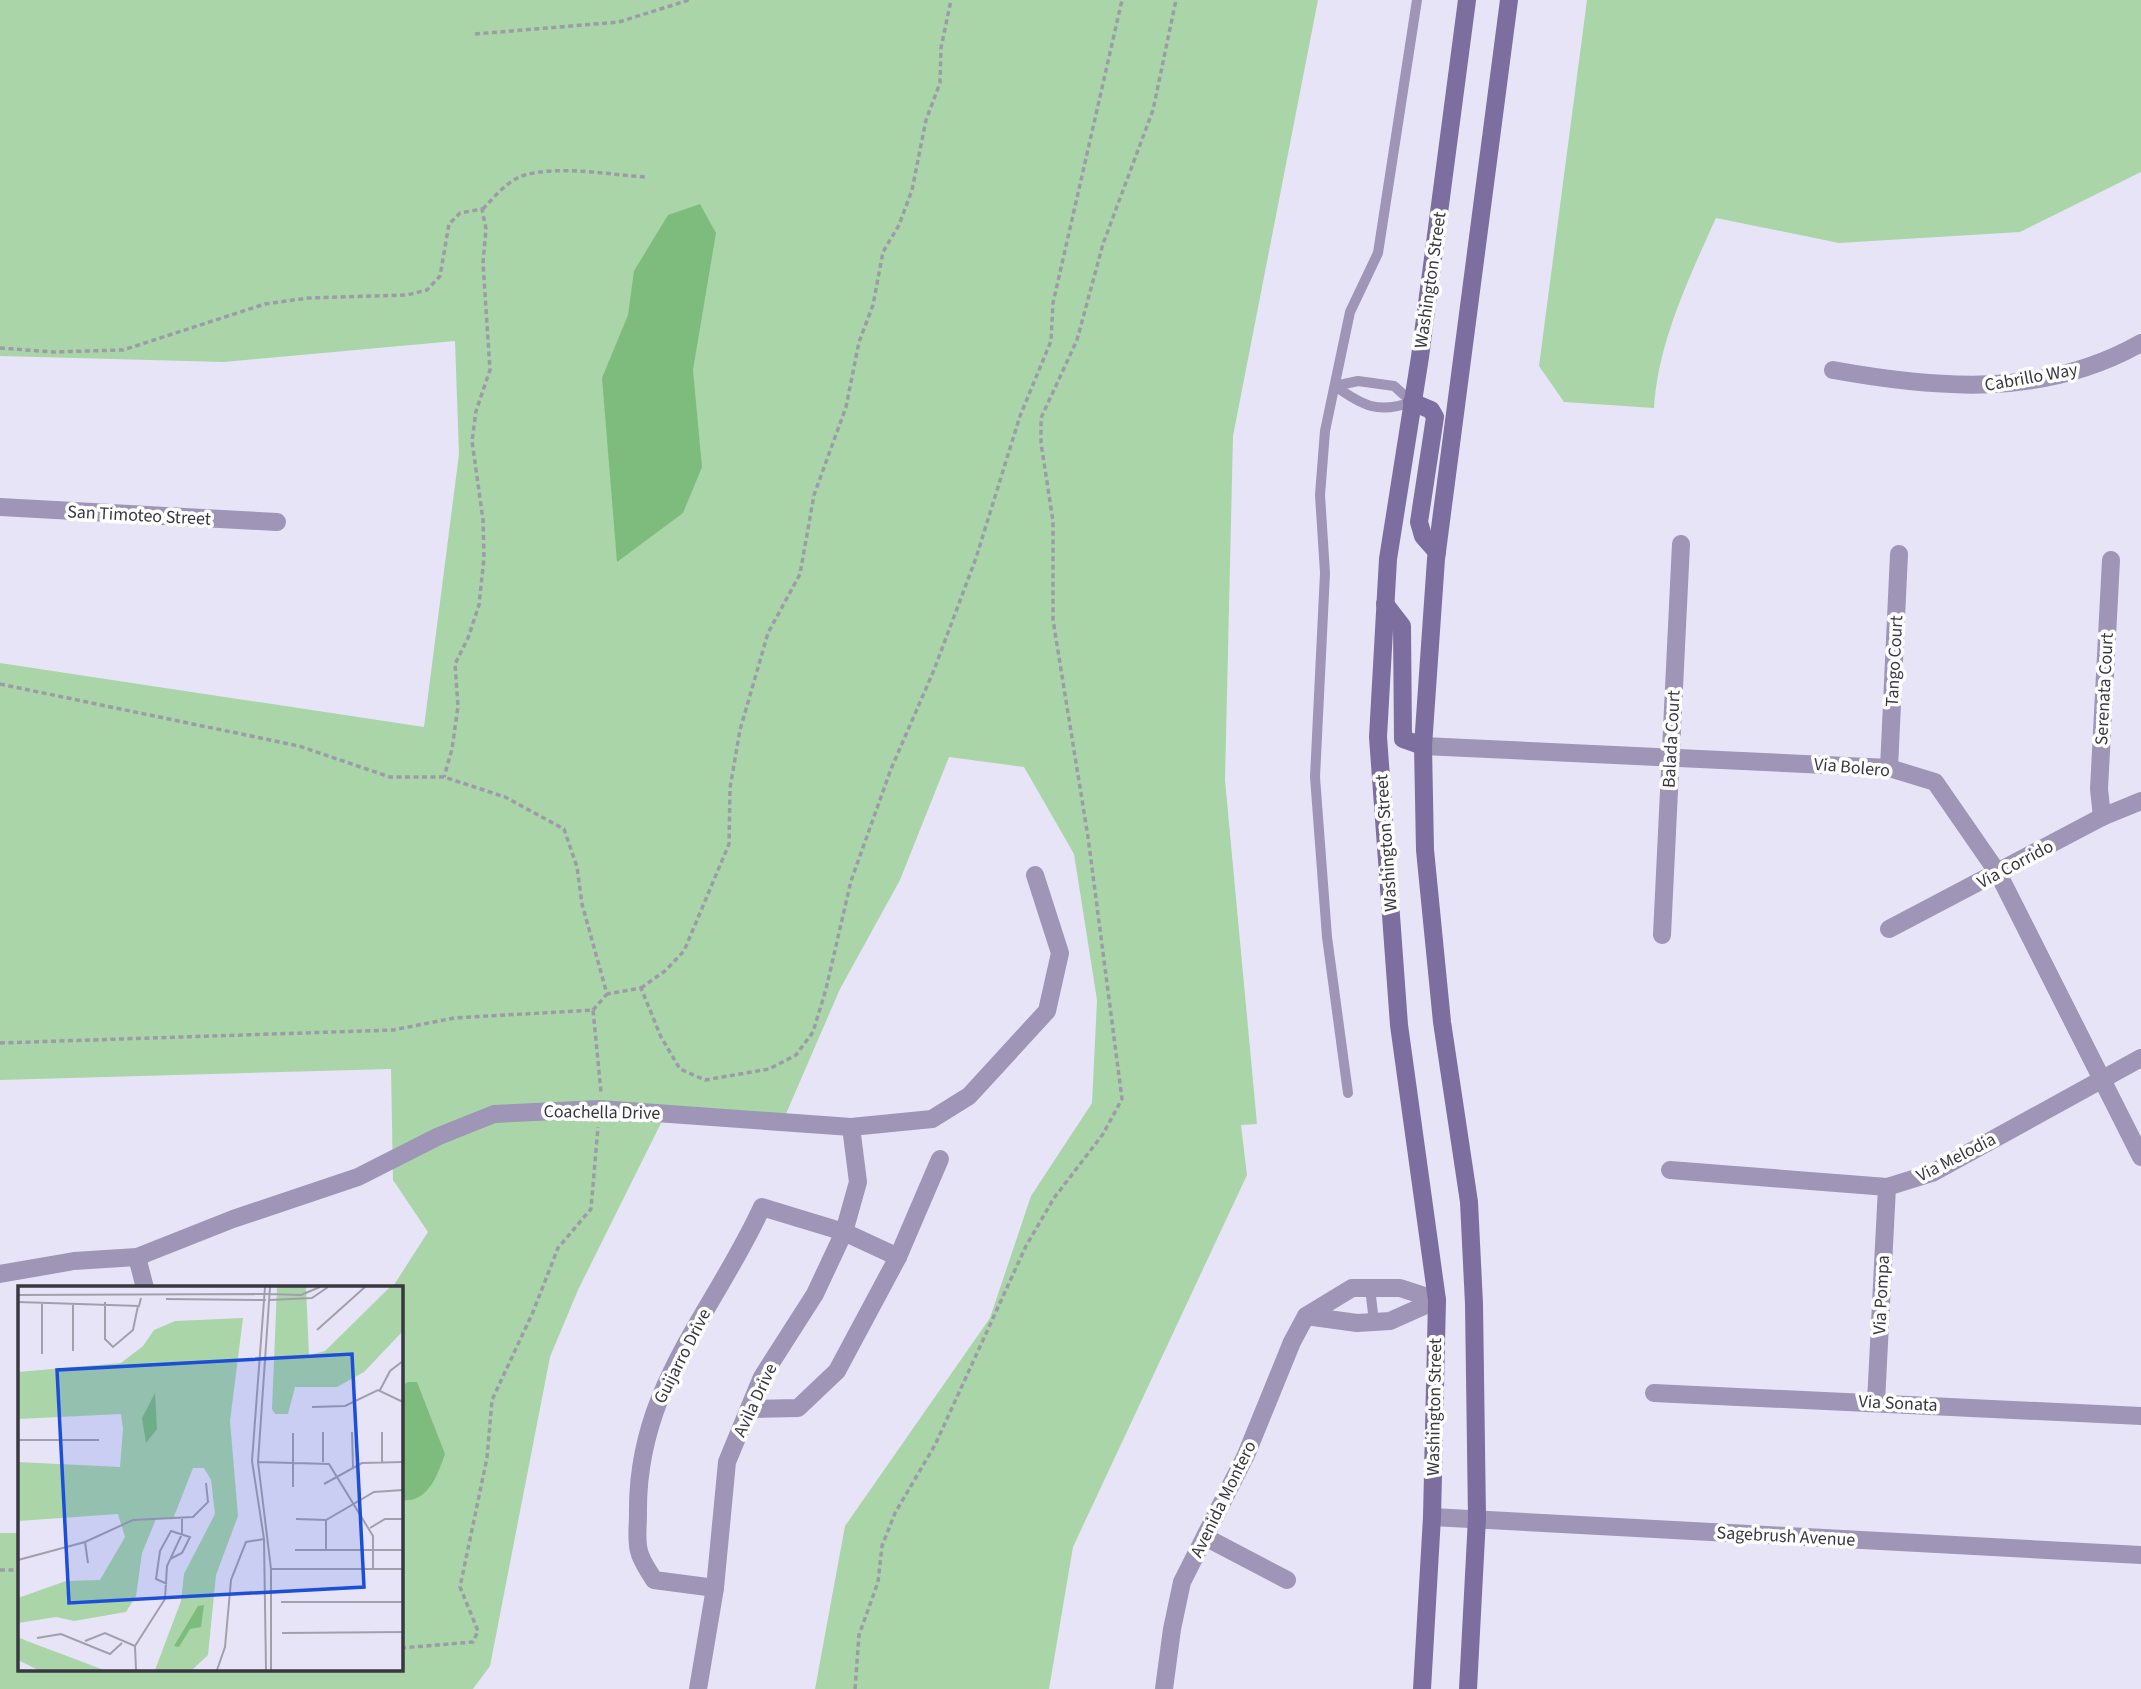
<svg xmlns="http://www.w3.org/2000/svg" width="2141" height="1689" viewBox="0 0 2141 1689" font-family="'Source Sans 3',sans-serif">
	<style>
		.green { fill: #aad5a8 }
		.water { fill: #7ebc7d }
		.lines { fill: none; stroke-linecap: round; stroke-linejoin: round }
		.path { stroke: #9e9ba9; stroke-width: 3.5; stroke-dasharray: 5 3.5; stroke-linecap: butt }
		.service { stroke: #9e95b7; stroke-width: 10 }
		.minor { stroke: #9e95b7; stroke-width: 18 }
		.secondary { stroke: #7c6e9e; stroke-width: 18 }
		.labels { text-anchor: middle; stroke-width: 7; stroke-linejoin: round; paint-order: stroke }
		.street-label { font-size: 18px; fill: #39373f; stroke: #fff }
		.inset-road { fill: none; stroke: #a29fad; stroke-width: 2 }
		.view { fill: #1d4ed8; fill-opacity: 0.15; stroke: #1d4ed8; stroke-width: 3.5 }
		.inset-edge { fill: none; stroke: #39373f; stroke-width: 3.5 }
	</style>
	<rect width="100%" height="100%" fill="#e8e4f7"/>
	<g class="green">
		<polygon points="0,0 1318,0 1233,436 1225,780 1257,1124 1241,1125 1247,1175 1073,1547 1049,1689 815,1689 845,1526 990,1318 1031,1196 1092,1103 1097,1000 1074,854 1024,767 949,757 900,880 840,989 782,1123 666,1113 578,1290 550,1357 490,1666 473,1689 0,1689 0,1533 19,1533 19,1670 401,1670 401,1288 392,1288 428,1232 393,1180 391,1069 0,1080 0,663 424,727 459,454 455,341 224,362 0,356"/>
		<path d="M1587,0h554v172l-121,60 -181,11 -123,-25c-27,60 -58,124 -62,190l-90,-6 -25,-36z"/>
	</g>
	<g class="water">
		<polygon points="700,204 716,233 693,370 702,467 683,513 617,562 602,378 628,315 634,271 668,215"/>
		<path d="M408,1382h9l28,72c-7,20 -17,50 -44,46v-114z"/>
	</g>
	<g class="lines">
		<g class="path">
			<polyline points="475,34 619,22 689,0"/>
			<path d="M483,209c12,-13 25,-29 42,-34 37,-10 84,0 121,2"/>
			<polyline points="0,348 54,352 123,350 265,304 308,298 407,295 427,290 440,276 449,224 460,213 482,209 486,229 483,263 490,370 476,411 472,441 483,520 484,558 479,605 468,638 455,664 458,706 452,749 444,777"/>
			<polyline points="0,684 299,746 390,777 444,777 505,797 564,829 577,867 582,904 607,994 641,988 661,1037 680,1069 705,1080 769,1069 796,1055 813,1032 826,989 851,881 891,769 934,670 976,558 1020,416 1051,341 1053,303 1122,0"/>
			<polyline points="641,988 665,971 684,951 729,844 730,788 740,730 768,633 800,574 814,495 846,407 859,342 873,305 883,252 899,225 912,190 926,120 940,83 941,48 951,0"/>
			<polyline points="593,1010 607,994"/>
			<polyline points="0,1043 393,1030 454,1018 593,1010 601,1092"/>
			<polyline points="0,1570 19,1570"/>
			<polyline points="401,1648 473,1642 478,1631 460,1587 487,1458 492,1400 533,1312 558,1248 591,1209 598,1127"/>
			<polyline points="855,1689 859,1635 878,1582 882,1546 895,1513 935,1445 1026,1246 1054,1198 1103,1134 1122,1099 1088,837 1053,620 1053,521 1041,443 1041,418 1077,340 1103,244 1153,110 1176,0"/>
		</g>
		<g class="service">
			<path d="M1358,381l36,5 18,16c-34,12 -49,4 -77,-16z"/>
			<polyline points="1348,1093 1327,937 1315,777 1325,573 1320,495 1325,431 1350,312 1378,253 1417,0"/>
			<polyline points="1370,1288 1374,1322"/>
		</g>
		<g class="minor">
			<path d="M1833,370c105,19 211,28 308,-27"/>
			<polyline points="0,507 277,522"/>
			<polyline points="1423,746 1889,768 1935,782 1998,873 2141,1157"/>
			<polyline points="1889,768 1899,554"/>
			<polyline points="2102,817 2099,789 2111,560"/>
			<polyline points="1889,929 2102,817 2141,801"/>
			<polyline points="1662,935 1681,544"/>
			<polyline points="1670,1170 1887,1187 1932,1173 2141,1058"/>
			<polyline points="137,1257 145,1288"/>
			<polyline points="898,1257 940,1159"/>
			<polyline points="0,1274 74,1261 137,1257 233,1219 358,1177 439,1136 494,1114 600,1109 851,1127 932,1119 969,1096 1047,1011 1060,953 1035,875"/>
			<polyline points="1306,1316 1357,1323 1390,1321 1437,1300"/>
			<polyline points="1654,1393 2141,1416"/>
			<polyline points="1876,1402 1887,1187"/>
			<polyline points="1432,1517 2141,1555"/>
			<polyline points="1205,1537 1287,1580"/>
			<path d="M715,1588l-61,-8c-5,-9 -13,-19 -15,-29 -3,-11 -1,-26 -1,-37 -2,-126 75,-200 124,-307l82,25 54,25 -61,114 -39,37 -49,1"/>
			<polyline points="698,1689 715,1588 727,1462 762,1377 815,1294 844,1232 858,1182 851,1127"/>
			<polyline points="1164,1689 1172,1629 1182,1582 1246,1455 1292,1342 1306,1316 1352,1288 1400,1288 1437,1300"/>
		</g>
		<g class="secondary">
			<polyline points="1412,402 1431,410 1435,417 1419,522 1423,536 1437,552"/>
			<polyline points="1385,604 1402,626 1403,739 1423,746"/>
			<polyline points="1422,1689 1432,1517 1437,1300 1399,1025 1378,737 1388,559 1420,357 1467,0"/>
			<polyline points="1468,1689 1477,1518 1474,1304 1469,1202 1442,1022 1425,850 1423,746 1436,559 1509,0"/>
		</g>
	</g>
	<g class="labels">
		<g class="street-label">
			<text transform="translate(1430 280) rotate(-82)" y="6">Washington Street</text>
			<text transform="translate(2031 377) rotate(-10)" y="6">Cabrillo Way</text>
			<text transform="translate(139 515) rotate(3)" y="6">San Timoteo Street</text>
			<text transform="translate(1894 661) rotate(-87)" y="6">Tango Court</text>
			<text transform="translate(2104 689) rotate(-87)" y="6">Serenata Court</text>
			<text transform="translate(1671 739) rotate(-87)" y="6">Balada Court</text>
			<text transform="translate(1852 767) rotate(5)" y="6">Via Bolero</text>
			<text transform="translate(1386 843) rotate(-94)" y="6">Washington Street</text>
			<text transform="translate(2015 864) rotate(-28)" y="6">Via Corrido</text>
			<text transform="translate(602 1112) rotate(1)" y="6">Coachella Drive</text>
			<text transform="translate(1956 1157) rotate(-27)" y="6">Via Melodia</text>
			<text transform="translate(1881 1295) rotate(-87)" y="6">Via Pompa</text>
			<text transform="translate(682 1356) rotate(-63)" y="6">Guijarro Drive</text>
			<text transform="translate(755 1400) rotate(-65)" y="6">Avila Drive</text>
			<text transform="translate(1898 1403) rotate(3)" y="6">Via Sonata</text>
			<text transform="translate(1434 1407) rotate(-89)" y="6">Washington Street</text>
			<text transform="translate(1223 1499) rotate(-64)" y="6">Avenida Montero</text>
			<text transform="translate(1786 1536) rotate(3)" y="6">Sagebrush Avenue</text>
		</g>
	</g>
	<g transform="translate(18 1286)">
		<rect width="385" height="385" fill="#e8e4f7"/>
		<path d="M259,1h29l3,68 16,-4 65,-64h13v44l-39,41 -27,15h-42l-7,27h-13l-3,-5zM225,32l-13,103 8,95 -22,59 -8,80 -16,15h-37l26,-69 3,-27 31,-60 -4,-34 -7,-12h-11l-20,51h-17l-14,34 -6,43 -10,16 -52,9 -18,-4 -38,6v-25l48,-17 34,-1 25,-43 -7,-23 -100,7v-59l102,5 3,-38 -2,-15 -103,5v-47l103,-9 22,-17 11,-16 21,-9zM0,351l9,4 77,29h-66l-20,-10z" fill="#aad5a8"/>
		<path d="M137,107l2,36 -11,14 -4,-25zM186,319l-3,22 -11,2 -11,18 -5,-1 24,-40z" fill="#7ebc7d"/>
		<path class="inset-road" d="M247,1l-13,174 12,78 2,131M252,1l-12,175 13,107v101M252,8l31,1 19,-8M0,9l251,-1M148,13l100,1M251,14l43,-2 16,-11M0,16l121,4 2,-8M87,16v37l8,8 20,-17 5,-24M55,17v48M299,44l48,-43M24,68v-52M362,104l10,-19 13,-10M294,121l33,-1 33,-16 25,12M305,146v30M334,146l1,35M275,147v54M0,154h81M240,176l71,2 44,72v33M364,176v-30M306,198l38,-21 41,-1M278,233l30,1 48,-28 29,-2M308,234v30M352,242l15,-9h18M67,256l3,21M277,264h108M0,274l67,-18 48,-22 60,-3 15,-15 -2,-19M252,283h133M149,298l-11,-5 4,-28 11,-20 19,6 -8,16 -12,6M263,316h122M264,347l121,-1M19,352l24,-4 49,20 12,-11M67,355l20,-8 30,13M118,384l-1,-24 30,-47 2,-33 15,-32v-15M199,384l8,-23 6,-67 15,-38 18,-3"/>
		<path class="view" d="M334,68l12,233 -295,16 -12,-233z"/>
		<rect width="385" height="385" class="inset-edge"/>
	</g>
</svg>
